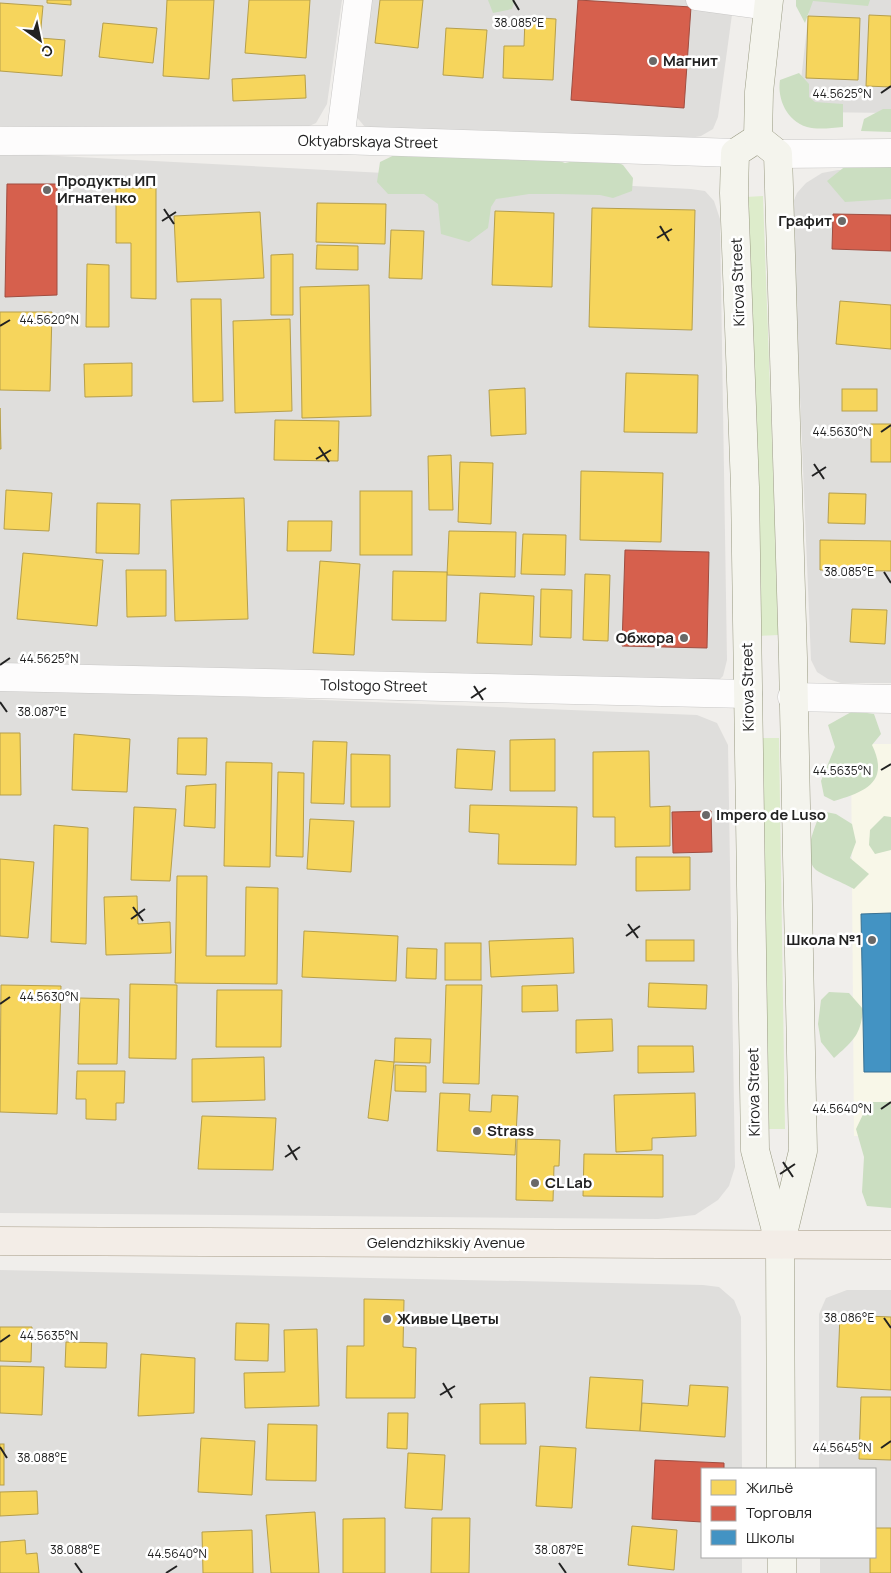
<svg xmlns="http://www.w3.org/2000/svg" width="891" height="1573" viewBox="0 0 891 1573" font-family="Manrope,sans-serif">
	<style>
		.residential { fill: #dfdedc }
		.education { fill: #f8f7e8 }
		.grass { fill: #ddeccb }
		.forest { fill: #cbdec1 }
		.homes { fill: #f6d55c; stroke: #b69f4b }
		.shops { fill: #d6604d; stroke: #a04d40 }
		.schools { fill: #4393c3; stroke: #397193 }
		.lines { fill: none; stroke-linecap: round; stroke-linejoin: round }
		.lane-casing { stroke: #c9c8c7; stroke-width: 21 }
		.street-casing { stroke: #c9c8c7; stroke-width: 29 }
		.secondary-casing { stroke: #999a82; stroke-width: 29 }
		.primary-casing { stroke: #a79c86; stroke-width: 29 }
		.lane { stroke: #fdfcfc; stroke-width: 20 }
		.street { stroke: #fdfcfc; stroke-width: 28 }
		.secondary { stroke: #f4f4ed; stroke-width: 28 }
		.primary { stroke: #f3ede7; stroke-width: 28 }
		.ticks { fill: none; stroke: #222; stroke-width: 2 }
		.poi-dot { fill: #6a6968; stroke: #fff; stroke-width: 2 }
		.labels { text-anchor: middle; stroke-width: 5; stroke-linejoin: round; paint-order: stroke }
		.poi-label { font-size: 15px; font-weight: bold; fill: #222; stroke: #fff; text-anchor: start }
		.street-label { font-size: 15px; fill: #222; stroke: #fff }
		.ticks-label { font-size: 12px; text-anchor: middle; fill: #222; stroke: #fff; stroke-width: 5; stroke-linejoin: round; paint-order: stroke }
	</style>
	<rect width="100%" height="100%" fill="#f0eeeb"/>
	<g class="residential">
		<polygon points="0,0 342,0 327,104 316,123 298,131 0,126"/>
		<polygon points="368,0 734,0 718,117 713,129 701,136 685,139 365,127 355,115"/>
		<polygon points="810,0 891,0 891,113 812,112 800,89"/>
		<polygon points="0,153 691,189 705,191 714,201 720,219 727,660 723,676 715,684 0,665"/>
		<polygon points="838,170 891,170 891,683 841,683 828,679 817,672 811,660 792,205 797,193 806,183 822,173"/>
		<polygon points="0,687 697,715 717,723 728,745 735,1167 729,1186 718,1200 695,1215 658,1219 0,1213"/>
		<polygon points="0,1270 703,1285 719,1287 734,1300 741,1317 742,1469 702,1469 702,1557 742,1557 742,1573 0,1573"/>
		<polygon points="847,1290 891,1290 891,1573 820,1573 820,1557 875,1557 875,1469 819,1469 819,1314 826,1298"/>
	</g>
	<polygon class="education" points="851,744 891,744 891,1136 854,1136"/>
	<g class="grass">
		<polygon points="763,196 779,635 758,636 746,197"/>
		<polygon points="762,738 779,738 785,1129 768,1129"/>
	</g>
	<g class="forest">
		<polygon points="488,0 515,0 512,9 493,13"/>
		<polygon points="796,0 870,0 868,6 813,1 805,23 796,6"/>
		<path d="M799,73l10,11v13l6,5 28,2v23c-12,1 -25,3 -36,0 -20,-6 -30,-28 -27,-47z"/>
		<polygon points="883,109 891,109 891,132 861,131 864,119"/>
		<polygon points="409,148 543,155 565,163 601,155 623,165 633,178 632,191 613,198 600,195 558,194 529,194 496,199 491,207 488,228 469,242 441,234 438,204 424,194 388,194 377,182 380,162"/>
		<polygon points="891,151 891,199 845,202 827,181 858,156"/>
		<path d="M853,711l21,3 7,20 -9,11c18,37 -7,47 -38,56l-10,-5 -3,-15 14,-34 -7,-22z"/>
		<path d="M821,811l15,3 16,10 4,18 -6,16 19,16 -15,15c-8,-5 -33,-15 -38,-19 -15,-14 -1,-43 5,-59z"/>
		<polygon points="884,816 891,817 891,850 875,854 869,845 870,830"/>
		<path d="M829,992l20,1 14,16c-2,26 -10,32 -29,49l-13,-16 -3,-18 3,-24z"/>
		<polygon points="869,1102 891,1102 891,1208 867,1206 862,1192 864,1157 856,1129"/>
	</g>
	<g class="homes">
		<polygon points="47,0 71,0 71,5 47,3"/>
		<polygon points="167,0 214,0 209,79 163,76"/>
		<polygon points="249,0 310,0 306,58 245,53"/>
		<polygon points="380,0 423,0 418,48 375,43"/>
		<polygon points="0,3 43,6 40,38 65,40 62,76 0,71"/>
		<polygon points="869,15 891,16 891,87 866,86"/>
		<polygon points="808,16 860,18 858,80 806,78"/>
		<polygon points="525,17 556,19 553,80 503,78 504,46 524,46"/>
		<polygon points="103,23 157,28 153,63 99,57"/>
		<polygon points="446,28 487,30 483,78 443,75"/>
		<polygon points="305,75 306,98 233,101 232,79"/>
		<polygon points="116,188 156,188 156,299 131,298 131,243 116,243"/>
		<polygon points="317,203 386,204 385,244 316,242"/>
		<polygon points="592,208 695,210 692,330 589,327"/>
		<polygon points="495,211 554,213 552,287 492,285"/>
		<polygon points="260,212 264,278 177,282 174,216"/>
		<polygon points="391,230 424,231 422,279 389,278"/>
		<polygon points="317,245 358,246 358,270 316,269"/>
		<polygon points="293,254 293,315 271,315 271,255"/>
		<polygon points="87,264 109,265 109,327 86,327"/>
		<polygon points="369,285 371,416 302,418 300,287"/>
		<polygon points="191,299 221,299 223,401 193,402"/>
		<polygon points="840,301 891,305 891,349 836,344"/>
		<polygon points="0,312 52,312 50,391 0,390"/>
		<polygon points="290,319 292,411 235,413 233,321"/>
		<polygon points="132,363 132,396 85,397 84,364"/>
		<polygon points="626,373 698,375 697,433 624,432"/>
		<polygon points="525,388 526,434 491,436 489,390"/>
		<rect x="842" y="389" width="35" height="22"/>
		<polygon points="0,408 1,449 0,449"/>
		<polygon points="275,420 339,421 338,461 274,460"/>
		<rect x="871" y="424" width="20" height="38"/>
		<polygon points="451,455 453,510 429,510 428,456"/>
		<polygon points="460,462 493,463 491,524 458,522"/>
		<polygon points="581,471 663,473 661,542 580,540"/>
		<polygon points="6,490 52,493 49,531 4,529"/>
		<rect x="360" y="491" width="52" height="64"/>
		<polygon points="829,493 866,494 865,524 828,523"/>
		<polygon points="244,498 248,619 175,621 171,500"/>
		<polygon points="97,503 140,504 139,554 96,553"/>
		<polygon points="288,521 332,521 331,551 287,551"/>
		<polygon points="449,531 516,532 515,577 447,575"/>
		<polygon points="523,534 566,535 565,575 521,574"/>
		<polygon points="820,540 891,541 891,571 820,570"/>
		<polygon points="23,553 103,560 97,626 17,619"/>
		<polygon points="320,561 360,564 354,655 313,653"/>
		<polygon points="126,570 166,570 166,616 127,617"/>
		<polygon points="393,571 447,572 446,621 392,620"/>
		<polygon points="585,574 610,575 608,641 583,640"/>
		<polygon points="541,589 572,590 571,638 540,637"/>
		<polygon points="480,593 534,596 532,645 477,643"/>
		<polygon points="852,609 887,610 885,644 850,642"/>
		<polygon points="0,733 20,733 21,795 0,795"/>
		<polygon points="74,734 130,739 127,792 72,790"/>
		<polygon points="178,738 207,738 206,775 177,774"/>
		<polygon points="555,739 555,791 510,791 510,740"/>
		<polygon points="313,741 347,742 344,804 311,803"/>
		<polygon points="457,749 495,751 492,790 455,788"/>
		<polygon points="649,751 650,807 670,806 670,846 615,847 615,817 593,817 593,752"/>
		<polygon points="351,754 390,755 390,807 351,807"/>
		<polygon points="226,762 272,763 270,867 224,866"/>
		<polygon points="278,772 304,773 303,857 276,856"/>
		<polygon points="216,784 215,828 184,826 186,786"/>
		<polygon points="470,805 577,807 576,865 498,864 499,834 469,832"/>
		<polygon points="134,807 176,809 170,881 131,880"/>
		<polygon points="310,819 354,821 351,872 307,869"/>
		<polygon points="54,825 88,828 86,944 51,942"/>
		<polygon points="636,857 690,857 690,890 636,891"/>
		<polygon points="0,859 34,862 28,938 0,936"/>
		<polygon points="177,876 207,876 206,956 245,956 246,887 278,888 277,984 175,983"/>
		<polygon points="137,896 138,924 170,922 171,953 106,955 104,897"/>
		<polygon points="304,931 398,936 396,981 302,977"/>
		<polygon points="573,938 574,973 491,977 489,941"/>
		<rect x="646" y="940" width="48" height="21"/>
		<rect x="445" y="943" width="36" height="37"/>
		<polygon points="407,948 437,949 436,979 406,978"/>
		<polygon points="649,983 707,985 706,1009 648,1007"/>
		<polygon points="130,984 177,985 176,1059 129,1058"/>
		<polygon points="1,985 61,986 57,1114 0,1112"/>
		<polygon points="446,985 482,985 479,1084 443,1083"/>
		<polygon points="557,985 558,1011 522,1012 522,986"/>
		<polygon points="217,990 282,990 281,1047 216,1047"/>
		<polygon points="80,998 119,999 117,1064 78,1064"/>
		<polygon points="612,1019 613,1051 576,1053 576,1020"/>
		<polygon points="395,1038 431,1039 430,1063 394,1062"/>
		<polygon points="638,1046 693,1046 694,1072 638,1073"/>
		<polygon points="264,1057 265,1100 192,1102 192,1059"/>
		<polygon points="375,1060 394,1062 388,1121 368,1118"/>
		<polygon points="395,1065 426,1066 426,1092 395,1091"/>
		<polygon points="77,1071 125,1071 124,1103 116,1103 116,1120 86,1119 86,1099 76,1099"/>
		<polygon points="440,1093 470,1094 469,1111 491,1112 492,1095 518,1096 515,1155 437,1151"/>
		<polygon points="695,1093 696,1136 652,1138 652,1150 616,1152 614,1095"/>
		<polygon points="202,1116 276,1118 273,1170 198,1169"/>
		<polygon points="517,1139 560,1140 559,1166 554,1166 553,1201 516,1200"/>
		<polygon points="584,1154 663,1155 663,1197 583,1196"/>
		<polygon points="364,1299 404,1300 403,1347 416,1348 415,1398 346,1398 347,1346 364,1346"/>
		<polygon points="840,1315 891,1317 891,1390 837,1387"/>
		<polygon points="236,1323 269,1324 268,1361 235,1360"/>
		<polygon points="0,1327 32,1327 31,1362 0,1361"/>
		<polygon points="317,1329 319,1406 245,1408 244,1373 285,1372 284,1330"/>
		<polygon points="66,1342 107,1343 106,1368 65,1367"/>
		<polygon points="141,1354 195,1358 194,1413 138,1416"/>
		<polygon points="0,1366 44,1367 42,1415 0,1413"/>
		<polygon points="590,1377 643,1380 640,1431 586,1428"/>
		<polygon points="690,1385 728,1387 725,1437 640,1431 642,1403 688,1406"/>
		<polygon points="861,1397 891,1397 891,1460 859,1459"/>
		<polygon points="525,1403 526,1444 480,1444 480,1404"/>
		<polygon points="388,1413 408,1413 407,1449 387,1448"/>
		<polygon points="268,1424 317,1425 316,1481 266,1480"/>
		<polygon points="201,1438 255,1441 252,1495 198,1492"/>
		<rect x="0" y="1444" width="4" height="41"/>
		<polygon points="540,1446 576,1448 572,1508 536,1506"/>
		<polygon points="408,1453 445,1455 442,1510 405,1508"/>
		<polygon points="37,1491 38,1514 0,1516 0,1492"/>
		<polygon points="315,1512 319,1573 271,1573 266,1515"/>
		<polygon points="385,1518 385,1573 343,1573 343,1519"/>
		<polygon points="432,1518 470,1518 469,1573 431,1573"/>
		<polygon points="632,1526 677,1530 674,1570 628,1565"/>
		<polygon points="875,1528 891,1528 891,1573 870,1573 870,1557 875,1557"/>
		<polygon points="252,1530 253,1573 203,1573 202,1532"/>
		<polygon points="25,1540 26,1554 37,1553 39,1573 0,1573 0,1542"/>
	</g>
	<g class="shops">
		<polygon points="578,0 691,7 684,108 571,100"/>
		<polygon points="7,184 57,184 57,295 5,297"/>
		<polygon points="833,214 891,215 891,251 832,249"/>
		<polygon points="625,550 709,552 707,648 622,646"/>
		<polygon points="711,811 712,852 673,853 672,812"/>
		<polygon points="655,1460 724,1463 724,1469 702,1469 702,1522 652,1519"/>
	</g>
	<polygon class="schools" points="891,913 891,1072 864,1072 861,914"/>
	<g class="lines">
		<defs>
			<polyline id="lane" points="696,0 768,10"/>
			<g id="street">
				<polyline points="340,140 358,0"/>
				<polyline points="0,141 340,140 735,153"/>
				<polyline points="778,154 891,153"/>
				<polyline points="0,677 748,694"/>
				<polyline points="792,697 891,699"/>
			</g>
			<g id="secondary">
				<polyline points="758,138 735,153 734,193 745,487 755,1150 780,1246 781,1469"/>
				<polyline points="758,138 778,154 793,658 803,1151 781,1242"/>
				<polyline points="758,138 759,92 769,0"/>
				<polyline points="782,1557 782,1573"/>
			</g>
			<polyline id="primary" points="0,1241 891,1245"/>
		</defs>
		<use href="#lane" class="lane-casing"/>
		<use href="#street" class="street-casing"/>
		<use href="#secondary" class="secondary-casing"/>
		<use href="#primary" class="primary-casing"/>
		<use href="#lane" class="lane"/>
		<use href="#street" class="street"/>
		<use href="#secondary" class="secondary"/>
		<use href="#primary" class="primary"/>
	</g>
	<path class="ticks" d="M513,0l6,10M881,93l10,-7M164,209l10,15M162,221l14,-9M660,226l9,15M657,238l15,-9M0,326l10,-6M881,432l10,-7M319,447l10,15M316,459l15,-9M814,464l10,15M812,476l14,-9M884,572l7,11M0,665l10,-7M474,686l9,14M471,698l15,-10M0,702l7,10M881,770l10,-6M133,907l10,14M131,919l14,-10M628,924l10,14M626,936l14,-10M0,1004l10,-7M881,1109l10,-7M288,1145l9,15M285,1157l15,-10M783,1162l10,15M780,1174l15,-10M884,1318l7,10M0,1342l10,-7M443,1383l9,15M440,1395l15,-9M0,1447l7,11M881,1448l10,-7M75,1563l7,10M559,1563l7,10M166,1573l11,-7"/>
	<g class="poi-dot">
		<circle cx="653" cy="61" r="5"/>
		<circle cx="47" cy="190" r="5"/>
		<circle cx="842" cy="221" r="5"/>
		<circle cx="684" cy="638" r="5"/>
		<circle cx="706" cy="815" r="5"/>
		<circle cx="872" cy="940" r="5"/>
		<circle cx="477" cy="1131" r="5"/>
		<circle cx="535" cy="1183" r="5"/>
		<circle cx="387" cy="1319" r="5"/>
	</g>
	<g class="labels">
		<g class="poi-label">
			<text x="663" y="66">Магнит</text>
			<text x="57" y="186">Продукты ИП<tspan x="57" dy="17">Игнатенко</tspan></text>
			<text x="832" y="226" text-anchor="end">Графит</text>
			<text x="674" y="643" text-anchor="end">Обжора</text>
			<text x="716" y="820">Impero de Luso</text>
			<text x="862" y="945" text-anchor="end">Школа №1</text>
			<text x="487" y="1136">Strass</text>
			<text x="545" y="1188">CL Lab</text>
			<text x="397" y="1324">Живые Цветы</text>
		</g>
		<g class="street-label">
			<text transform="translate(368 142) rotate(1)" y="5">Oktyabrskaya Street</text>
			<text transform="translate(738 282) rotate(-92)" y="5">Kirova Street</text>
			<text transform="translate(374 686) rotate(1)" y="5">Tolstogo Street</text>
			<text transform="translate(748 687) rotate(-91)" y="5">Kirova Street</text>
			<text transform="translate(754 1092) rotate(-91)" y="5">Kirova Street</text>
			<text x="446" y="1248">Gelendzhikskiy Avenue</text>
		</g>
	</g>
	<g class="ticks-label">
		<text x="519" y="27">38.085°E</text>
		<text x="842" y="98">44.5625°N</text>
		<text x="49" y="324">44.5620°N</text>
		<text x="842" y="436">44.5630°N</text>
		<text x="849" y="576">38.085°E</text>
		<text x="49" y="663">44.5625°N</text>
		<text x="42" y="716">38.087°E</text>
		<text x="842" y="775">44.5635°N</text>
		<text x="49" y="1001">44.5630°N</text>
		<text x="842" y="1113">44.5640°N</text>
		<text x="849" y="1322">38.086°E</text>
		<text x="49" y="1340">44.5635°N</text>
		<text x="842" y="1452">44.5645°N</text>
		<text x="42" y="1462">38.088°E</text>
		<text x="75" y="1554">38.088°E</text>
		<text x="559" y="1554">38.087°E</text>
		<text x="177" y="1558">44.5640°N</text>
	</g>
	<rect x="701" y="1468" width="175" height="90" fill="#ffffff" stroke="#a7a7a7"/>
	<rect x="711" y="1480" width="25" height="15" fill="#f6d55c" stroke="#a7a7a7"/>
	<text x="746" y="1493" font-size="15" fill="#222222">Жильё</text>
	<rect x="711" y="1506" width="25" height="15" fill="#d6604d" stroke="#a7a7a7"/>
	<text x="746" y="1518" font-size="15" fill="#222222">Торговля</text>
	<rect x="711" y="1530" width="25" height="15" fill="#4393c3" stroke="#a7a7a7"/>
	<text x="746" y="1543" font-size="15" fill="#222222">Школы</text>
	<g transform="translate(40 40) rotate(147)" stroke="#ffffff" stroke-width="4" paint-order="stroke">
	<path d="M0-4L9 19L0 12L-9 19Z" fill="#222222"/>
	<text y="-8" font-size="14" font-weight="bold" text-anchor="middle" fill="#222222">С</text>
	</g>
</svg>
